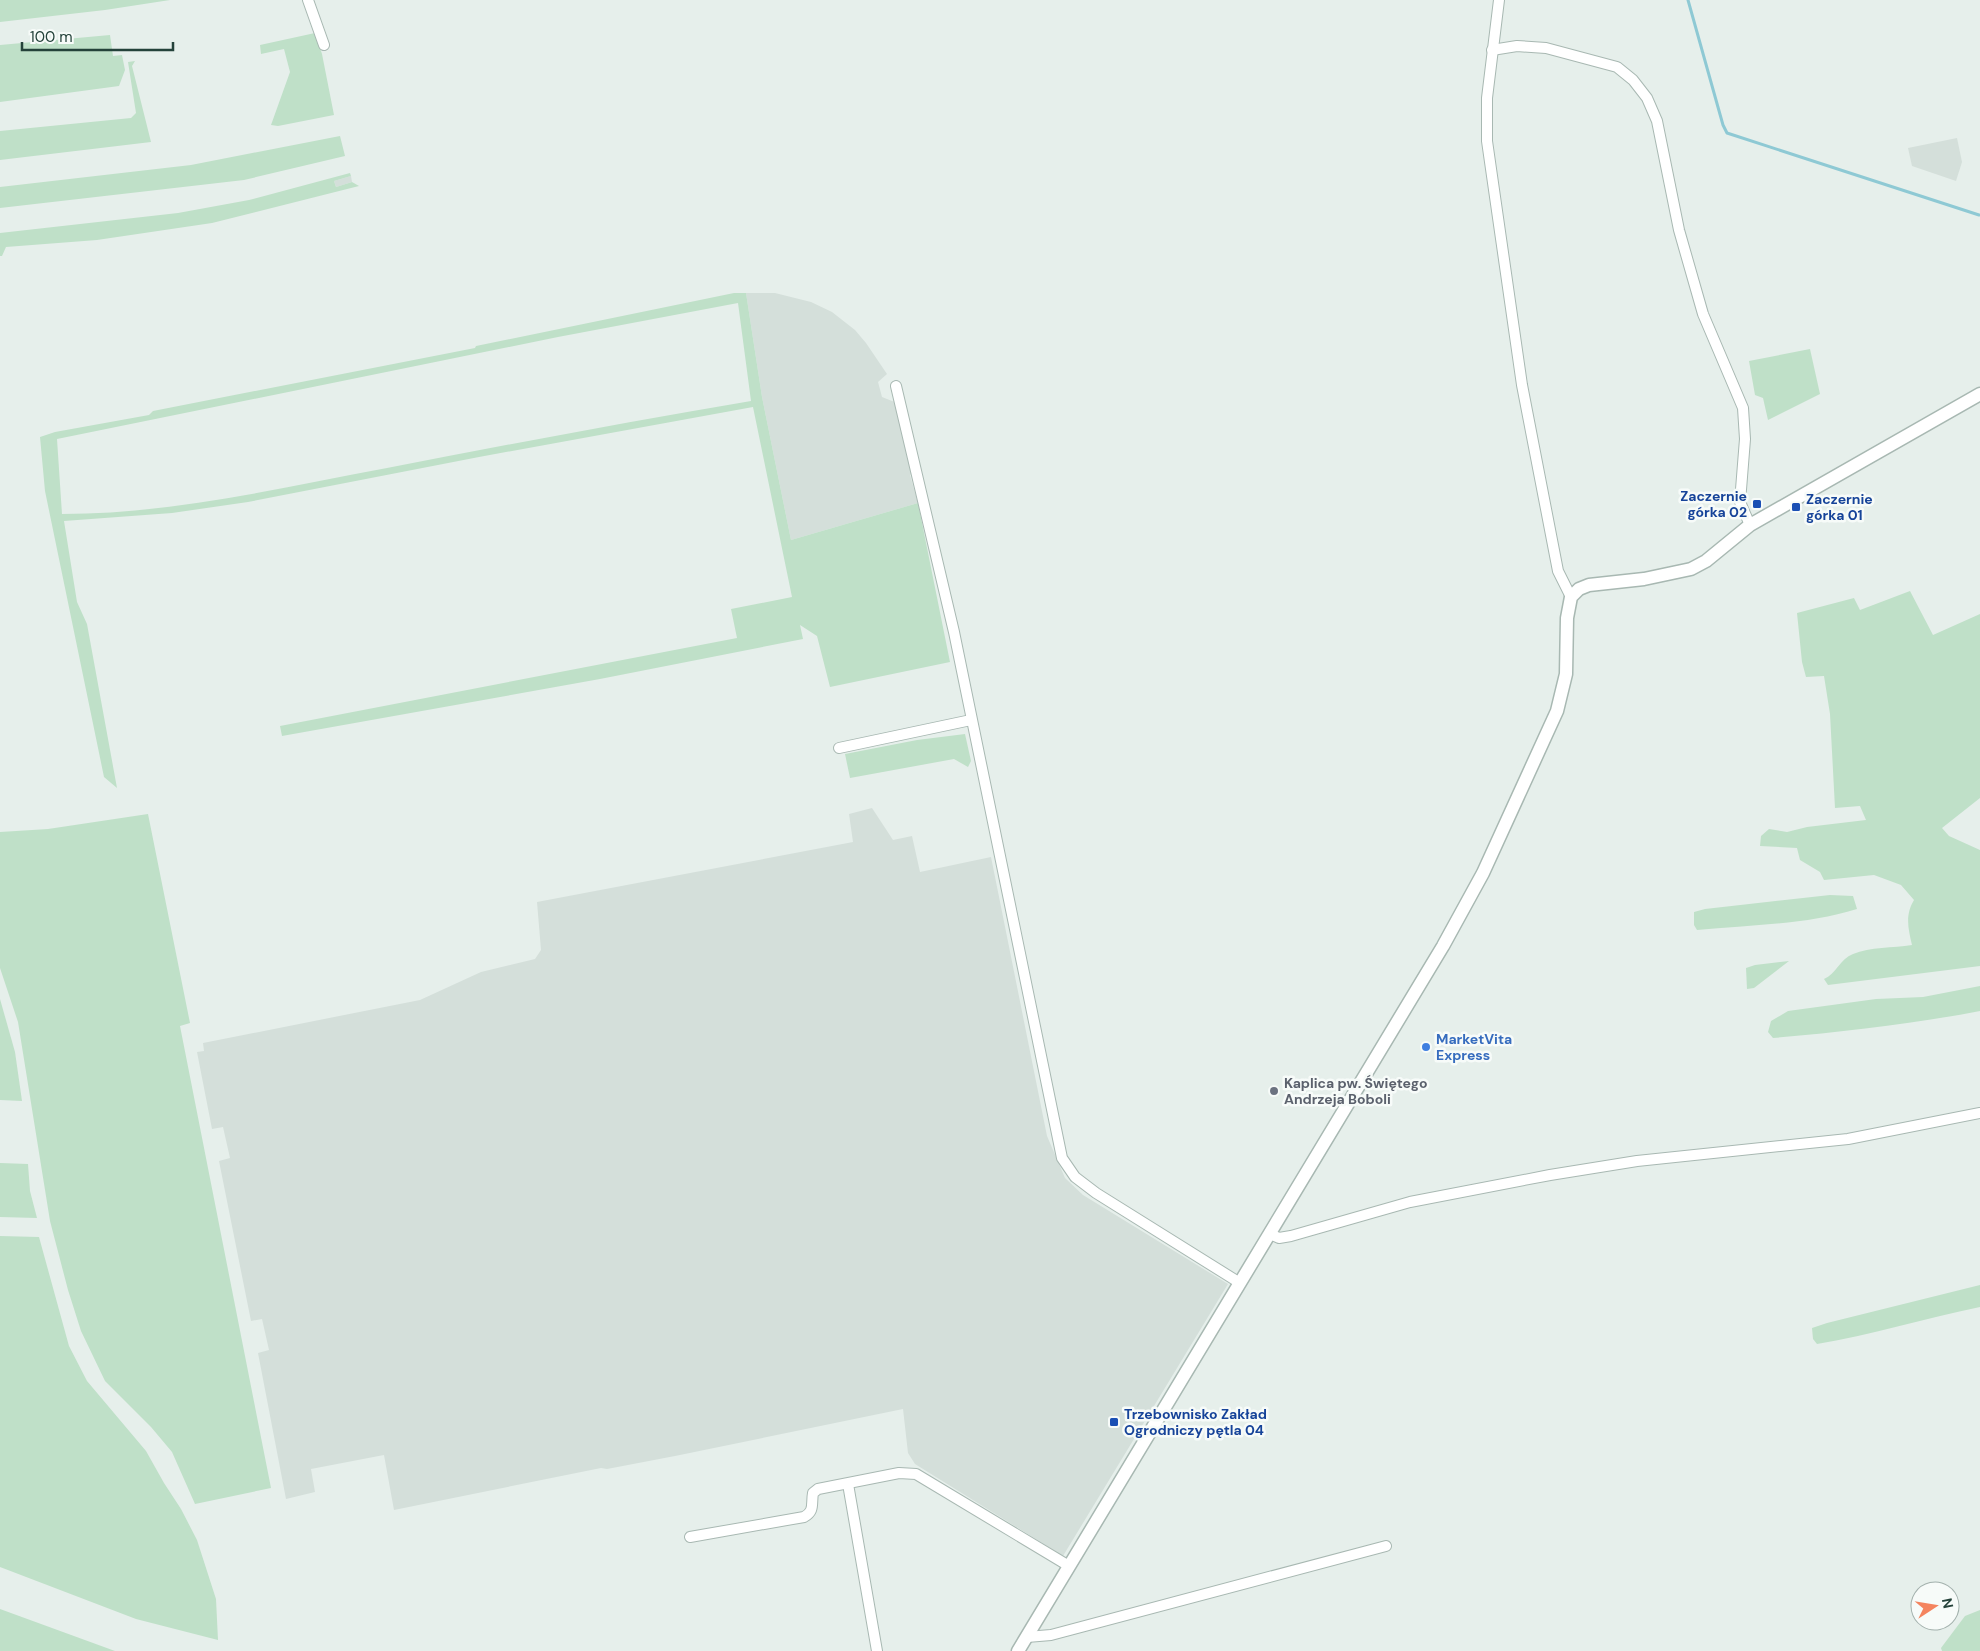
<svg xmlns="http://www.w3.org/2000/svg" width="1980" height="1651" viewBox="0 0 1980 1651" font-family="'DM Sans',sans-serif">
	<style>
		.built { fill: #d4dfda }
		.green { fill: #bfe0c8; fill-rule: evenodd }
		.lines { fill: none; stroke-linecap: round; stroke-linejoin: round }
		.stream { stroke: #8ec9d4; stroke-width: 3 }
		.minor-casing { stroke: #a8b8b2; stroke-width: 12 }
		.tertiary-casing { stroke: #a8b8b2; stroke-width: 15 }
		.minor { stroke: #fff; stroke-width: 10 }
		.tertiary { stroke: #fff; stroke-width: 12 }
		.transit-dot { fill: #1a4fb4; stroke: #f7fbf9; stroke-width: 2 }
		.shop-dot { fill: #3f7fe0; stroke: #f7fbf9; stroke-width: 2 }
		.worship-dot { fill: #6b7280; stroke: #f7fbf9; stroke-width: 2 }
		.labels { text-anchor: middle; stroke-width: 5; stroke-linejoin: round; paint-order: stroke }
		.transit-label { font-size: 14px; font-weight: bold; fill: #164399; stroke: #f7fbf9; text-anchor: start }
		.shop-label { font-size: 14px; font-weight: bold; fill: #366cbe; stroke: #f7fbf9; text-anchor: start }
		.worship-label { font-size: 14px; font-weight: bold; fill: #5b616d; stroke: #f7fbf9; text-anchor: start }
	</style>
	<rect width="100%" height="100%" fill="#e6efeb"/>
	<g class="built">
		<polygon points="1957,138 1962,162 1956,181 1912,166 1908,148"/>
		<polygon points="351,176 352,182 336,187 334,181"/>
		<polygon points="746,293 775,293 811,302 832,312 855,330 866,343 887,374 878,382 882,397 897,403 912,473 910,475 918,503 791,540 762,397"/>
		<polygon points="872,808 893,840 912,836 920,872 991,857 1047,1136 1065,1178 1083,1195 1228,1284 1063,1556 915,1464 908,1453 903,1409 675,1456 607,1469 601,1468 394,1510 384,1455 311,1469 315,1492 286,1499 258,1353 269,1350 262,1319 251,1321 219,1161 230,1158 223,1127 212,1129 197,1052 204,1051 203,1043 420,1000 481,972 535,959 541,950 537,902 853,842 849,814"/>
	</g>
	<g class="green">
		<polygon points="0,0 170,0 105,10 0,22"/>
		<polygon points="315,33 322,54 334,115 278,126 271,125 290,72 284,49 261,54 260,45"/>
		<polygon points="110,35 113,56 122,55 125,70 119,86 0,102 0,45"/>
		<polygon points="135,61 132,66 151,142 0,160 0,131 131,118 136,113 128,62"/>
		<polygon points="340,136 345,156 244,180 0,208 0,187 191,165"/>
		<polygon points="350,173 351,176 334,181 336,187 352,182 359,186 212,223 97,240 6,247 2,256 0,256 0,233 178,213 249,200"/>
		<path d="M734,293h12l16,104 29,143 127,-37 32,159 -120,25 -13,-51 -17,-11 3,14 -203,40 -318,57 -2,-10 457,-88 -6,-29 61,-12 -39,-190 -274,50 -231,45 -76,11 -108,8 13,81 10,22 30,164 -13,-11 -59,-286 -5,-54 15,-5 94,-17 4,-4 322,-63 1,-2zM738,303l13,98c-122,21 -243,43 -364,67 -107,20 -215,46 -325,46l-5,-75 501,-102z"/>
		<polygon points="1810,349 1820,394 1768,420 1763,398 1755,395 1749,361"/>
		<path d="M1910,591l23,44 47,-21v184l-38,30 7,8 31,14v116l-152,19 -4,-6c12,-5 16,-20 29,-25 17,-7 40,-6 59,-9 -4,-17 -7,-30 2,-45l-13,-15 -27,-10 -50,5 -4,-8 -20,-12 -3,-12 -37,-2 1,-10 8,-7 18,3 20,-5 59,-7 -6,-14 -25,2 -5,-94 -6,-38 -18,1 -4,-15 -5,-49 57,-15 6,12z"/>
		<polygon points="965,734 971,761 968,767 954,759 850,778 845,754 917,740"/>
		<polygon points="148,814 190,1023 180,1026 271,1488 195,1504 172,1452 151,1427 105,1381 81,1331 68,1290 50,1221 18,1022 0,968 0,832 48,829"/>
		<path d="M1830,895l23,1 4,13c-52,16 -107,16 -160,21l-3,-5v-13l11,-3z"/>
		<polygon points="1789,961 1754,988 1747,989 1746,968 1755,965"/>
		<path d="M1980,986v25c-68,13 -138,21 -207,27l-5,-6 3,-11 17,-10 88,-12 47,-2z"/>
		<polygon points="0,999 15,1052 22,1101 0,1100"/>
		<polygon points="0,1163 28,1164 30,1191 37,1218 0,1217"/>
		<polygon points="0,1236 39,1237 69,1346 87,1381 146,1451 164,1483 181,1509 197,1540 216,1599 218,1640 136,1619 0,1567"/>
		<path d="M1980,1285v22c-55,11 -108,28 -163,37l-4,-5 -1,-11 15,-5z"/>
		<polygon points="0,1609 115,1651 0,1651"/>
		<polygon points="1980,1610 1980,1651 1942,1651 1941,1648 1965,1616"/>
	</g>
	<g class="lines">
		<polyline class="stream" points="1688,0 1723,125 1727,133 1979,215"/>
		<defs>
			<g id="minor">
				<polyline points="308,0 324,45"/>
				<polyline points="1499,0 1487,98 1487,141 1522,385 1558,571 1571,597"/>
				<polyline points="1492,50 1517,46 1546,48 1617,67 1633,80 1647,98 1657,121 1679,230 1703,314 1743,408 1745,439 1740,502 1750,525"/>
				<polyline points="896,386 954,632 1062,1158 1075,1177 1096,1193 1240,1283"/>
				<polyline points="839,748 971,720"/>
				<polyline points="1270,1234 1279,1238 1291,1236 1410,1202 1550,1175 1637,1161 1848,1139 1980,1113"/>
				<polyline points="848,1484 877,1651"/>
				<path d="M690,1537l114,-20c11,-6 7,-13 9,-24l5,-4 81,-16 17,1 153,92"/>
				<polyline points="1027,1637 1051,1635 1386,1546"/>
			</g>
			<polyline id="tertiary" points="1018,1651 1443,946 1483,873 1557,711 1566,674 1567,618 1571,597 1579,589 1589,585 1644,579 1691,569 1706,561 1750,525 1980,394"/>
		</defs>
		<use href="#minor" class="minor-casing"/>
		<use href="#tertiary" class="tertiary-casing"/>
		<use href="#minor" class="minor"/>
		<use href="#tertiary" class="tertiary"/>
	</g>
	<g class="transit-dot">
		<rect x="1752" y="499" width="10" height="10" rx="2.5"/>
		<rect x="1791" y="502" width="10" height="10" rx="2.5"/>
		<rect x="1109" y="1417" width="10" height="10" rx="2.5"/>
	</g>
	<circle class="shop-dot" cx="1426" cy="1047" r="5"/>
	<circle class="worship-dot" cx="1274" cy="1091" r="5"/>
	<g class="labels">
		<g class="transit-label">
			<text x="1747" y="501" text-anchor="end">Zaczernie<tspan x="1747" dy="16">górka 02</tspan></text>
			<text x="1806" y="504">Zaczernie<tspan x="1806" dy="16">górka 01</tspan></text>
			<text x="1124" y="1419">Trzebownisko Zakład<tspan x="1124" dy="16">Ogrodniczy pętla 04</tspan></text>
		</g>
		<g class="shop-label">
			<text x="1436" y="1044">MarketVita<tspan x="1436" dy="16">Express</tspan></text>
		</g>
		<g class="worship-label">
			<text x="1284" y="1088">Kaplica pw. Świętego<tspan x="1284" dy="16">Andrzeja Boboli</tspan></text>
		</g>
	</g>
	<g transform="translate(1935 1606) rotate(78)"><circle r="24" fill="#f7fbf9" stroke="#a3b1ad"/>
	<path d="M0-4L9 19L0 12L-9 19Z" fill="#f4845f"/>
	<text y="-8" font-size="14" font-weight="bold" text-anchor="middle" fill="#24423a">N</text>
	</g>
	<path d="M22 42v8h151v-8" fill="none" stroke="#24423a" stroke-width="2.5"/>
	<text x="30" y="42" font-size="15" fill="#24423a" stroke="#f7fbf9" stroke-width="4" paint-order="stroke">100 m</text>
</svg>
